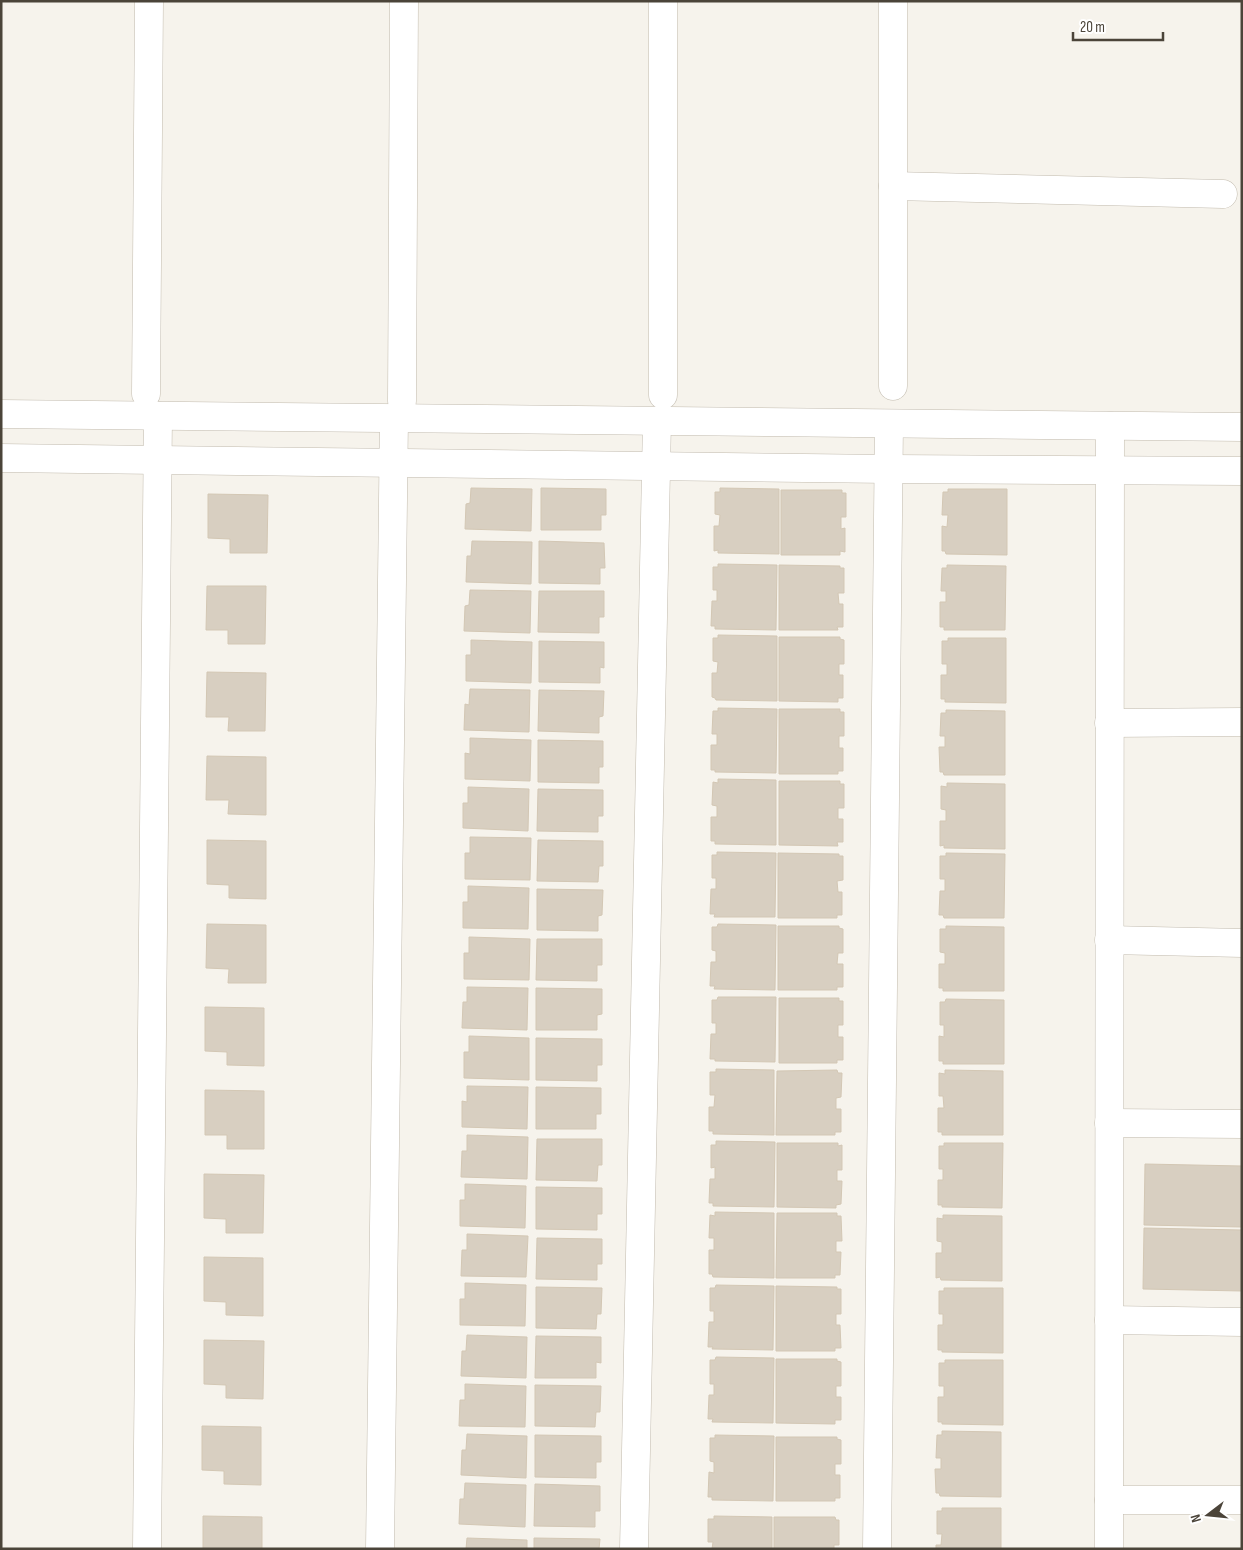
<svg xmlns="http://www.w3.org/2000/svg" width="1243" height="1550" viewBox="0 0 1243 1550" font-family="'Sofia Sans Condensed',sans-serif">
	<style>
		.building { fill: #d8cfc1; stroke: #d3c7b4 }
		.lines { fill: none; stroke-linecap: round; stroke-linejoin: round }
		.minor-casing { stroke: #c2bbae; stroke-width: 29 }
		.minor { stroke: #fff; stroke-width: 28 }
	</style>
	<rect width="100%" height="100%" fill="#f6f3ec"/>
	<g class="building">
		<polygon points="471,488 532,489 531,531 465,529 466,504 470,503"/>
		<polygon points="541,488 606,489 606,515 601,515 601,530 541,530"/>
		<polygon points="720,488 779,489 779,554 718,553 718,550 714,551 714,526 719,526 720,515 715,514 715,492 720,492"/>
		<polygon points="948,489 1007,489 1007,555 946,554 945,551 942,551 942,526 947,527 948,515 942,515 943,492 948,492"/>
		<polygon points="781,490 842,490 842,493 846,493 846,517 841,517 841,529 845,528 845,552 840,551 840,555 781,555"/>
		<polygon points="208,494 268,495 267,553 230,553 230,539 208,538"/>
		<polygon points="472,541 532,542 531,584 466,582 467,556 471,556"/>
		<polygon points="539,541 604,543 605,568 600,568 600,584 539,583"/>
		<polygon points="718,564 777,565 776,630 715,629 715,626 711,626 712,601 717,601 717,590 713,590 713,567 718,567"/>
		<polygon points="779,565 840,566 840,568 844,568 844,593 838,593 839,604 843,604 843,627 837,627 838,630 779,630"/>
		<polygon points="947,565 1006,566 1005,630 944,630 944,627 940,627 940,602 946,602 946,591 941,591 942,568 947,568"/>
		<polygon points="207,586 266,586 265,644 228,644 228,630 206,630"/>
		<polygon points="470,590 531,591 530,633 464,631 465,606 469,605"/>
		<polygon points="539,591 604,591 604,617 599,617 599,633 538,632"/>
		<polygon points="718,635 777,636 777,701 716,700 715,698 712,697 712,673 717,673 718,662 713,661 713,638 718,638"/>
		<polygon points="779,637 840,637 840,639 844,640 844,664 839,664 839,675 843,675 843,698 838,698 838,702 779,701"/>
		<polygon points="948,638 1006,638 1006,703 945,702 945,699 941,699 941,675 947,675 947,664 942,664 942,641 948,641"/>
		<polygon points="471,640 532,642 531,683 466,681 466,655 471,655"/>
		<polygon points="539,641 604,642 604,668 600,667 600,683 539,682"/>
		<polygon points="207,672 266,673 265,731 228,731 229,717 206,717"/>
		<polygon points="470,689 530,690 529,732 464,730 465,704 469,705"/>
		<polygon points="539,690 604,691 603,716 599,717 599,733 538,731"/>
		<polygon points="718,708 777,709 776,773 715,772 715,770 711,770 711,745 717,745 717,734 712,734 713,711 718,711"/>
		<polygon points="779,709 840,709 840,712 844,712 844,736 839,736 839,748 843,748 843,771 838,771 838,774 779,774"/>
		<polygon points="946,710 1005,711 1005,775 944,775 943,772 940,772 939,747 945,747 945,736 940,736 941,713 946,713"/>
		<polygon points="470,738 531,740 530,781 465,779 465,753 470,754"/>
		<polygon points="538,740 603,741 603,767 599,767 599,783 538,782"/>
		<polygon points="207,756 266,757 266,815 228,814 229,800 206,800"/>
		<polygon points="718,779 776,780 776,845 715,844 715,841 711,841 711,817 717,817 717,806 712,805 713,782 718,783"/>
		<polygon points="779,781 840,781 840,784 844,784 844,808 838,808 838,819 843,819 843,842 837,842 838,846 779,845"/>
		<polygon points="947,783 1005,784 1005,849 944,848 944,845 940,846 940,821 946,821 946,810 941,809 941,786 947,787"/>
		<polygon points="468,787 529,789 528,831 463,828 463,803 468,803"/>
		<polygon points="538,789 603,790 603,816 598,816 598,832 537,831"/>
		<polygon points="470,837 531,838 530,880 465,879 465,853 470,853"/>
		<polygon points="207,840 266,841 266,899 229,898 229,885 207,884"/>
		<polygon points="538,840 603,841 603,866 599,866 598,882 537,881"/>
		<polygon points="717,852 776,853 775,917 714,917 715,914 710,914 711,889 716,889 716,878 712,878 712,855 717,855"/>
		<polygon points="778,853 839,854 839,856 843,856 843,880 837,881 838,892 842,892 842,915 837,915 837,918 778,918"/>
		<polygon points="946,853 1005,854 1004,918 944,918 943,915 939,915 940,891 945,891 945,879 940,879 940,856 946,856"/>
		<polygon points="468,886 529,888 528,929 463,928 463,902 468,902"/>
		<polygon points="537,889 603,890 602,915 598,916 598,931 537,930"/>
		<polygon points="207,924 266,925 266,983 228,983 229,969 206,968"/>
		<polygon points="718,924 776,925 775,990 714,989 715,986 710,986 711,962 716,962 716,951 712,950 712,927 717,927"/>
		<polygon points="778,926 839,926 839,928 843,929 843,953 838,953 837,964 843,964 843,987 837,987 837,990 778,990"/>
		<polygon points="946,926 1004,927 1004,991 943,991 943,988 939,988 939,964 945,964 945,953 940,952 940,929 946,929"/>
		<polygon points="469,937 530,939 529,980 464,979 464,953 469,953"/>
		<polygon points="537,939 602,939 602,965 597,965 597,981 536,980"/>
		<polygon points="467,987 528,988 527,1030 462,1028 463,1002 467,1002"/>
		<polygon points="536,988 602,989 602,1014 597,1015 597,1030 536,1030"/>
		<polygon points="718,997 776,997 775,1062 715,1061 715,1059 710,1059 711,1034 716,1034 716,1023 712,1023 712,1000 717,1000"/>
		<polygon points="779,998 839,998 839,1001 843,1001 843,1025 838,1025 838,1037 843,1037 843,1060 837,1060 837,1063 779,1063"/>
		<polygon points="946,999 1004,1000 1004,1064 943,1064 943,1061 939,1061 939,1036 944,1037 944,1025 940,1025 940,1002 945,1002"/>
		<polygon points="205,1007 264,1008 264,1066 227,1065 227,1052 205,1051"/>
		<polygon points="469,1036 529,1038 529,1080 464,1078 464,1052 469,1052"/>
		<polygon points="536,1038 602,1039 602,1065 597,1065 597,1081 536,1080"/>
		<polygon points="716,1069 774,1070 774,1135 713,1134 713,1131 709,1131 709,1107 714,1107 715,1095 710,1095 710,1072 716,1072"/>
		<polygon points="837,1070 838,1073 842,1073 841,1097 836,1098 836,1109 841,1109 841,1132 835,1132 835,1135 776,1135 777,1071"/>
		<polygon points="945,1070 1003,1071 1003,1135 942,1135 942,1132 938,1132 938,1108 944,1108 943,1096 939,1096 939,1073 945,1074"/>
		<polygon points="467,1086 528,1087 527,1129 462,1127 462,1101 467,1102"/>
		<polygon points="536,1087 601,1088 601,1114 596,1114 596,1129 536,1129"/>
		<polygon points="205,1090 264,1091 264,1149 227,1149 227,1135 205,1135"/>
		<polygon points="467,1135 528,1137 527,1179 461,1177 462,1151 467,1151"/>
		<polygon points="537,1139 602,1139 602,1165 598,1165 597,1181 536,1180"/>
		<polygon points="716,1141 775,1142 774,1207 713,1206 713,1203 709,1203 710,1179 715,1179 715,1167 711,1168 711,1145 716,1145"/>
		<polygon points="777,1143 838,1143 838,1146 842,1145 842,1170 837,1170 837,1181 842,1181 841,1204 836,1205 836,1208 777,1207"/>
		<polygon points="944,1143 1003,1143 1002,1208 942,1207 942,1205 938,1205 938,1180 943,1180 943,1169 939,1169 939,1146 944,1146"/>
		<polygon points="1145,1164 1242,1166 1242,1227 1144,1225"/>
		<polygon points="204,1174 264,1175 263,1233 226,1233 226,1219 204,1218"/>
		<polygon points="465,1184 526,1186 525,1228 460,1226 460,1200 465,1200"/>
		<polygon points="536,1187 602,1188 602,1214 597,1214 597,1230 536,1229"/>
		<polygon points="715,1212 774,1213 774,1278 713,1277 712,1274 709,1274 709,1250 714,1250 714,1238 709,1238 710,1215 715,1216"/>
		<polygon points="777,1213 837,1213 837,1216 841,1216 842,1241 836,1241 836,1252 841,1252 840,1275 835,1275 835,1278 776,1278"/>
		<polygon points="943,1215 1002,1216 1002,1281 941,1280 940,1277 936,1278 936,1253 942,1253 942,1242 937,1241 937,1218 943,1219"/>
		<polygon points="1144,1228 1242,1230 1242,1291 1143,1289"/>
		<polygon points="467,1234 528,1236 526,1277 461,1276 462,1250 467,1250"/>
		<polygon points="537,1238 602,1239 602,1264 597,1264 597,1280 536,1279"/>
		<polygon points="204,1257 263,1258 263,1316 226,1315 226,1302 204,1301"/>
		<polygon points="465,1283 526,1285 525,1326 460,1325 460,1299 465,1299"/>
		<polygon points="716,1285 774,1286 773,1350 712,1349 713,1347 708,1347 709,1322 714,1322 714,1311 710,1311 710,1288 715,1288"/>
		<polygon points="776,1286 837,1287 837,1289 841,1289 841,1314 836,1314 836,1325 840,1325 841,1348 835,1348 835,1351 776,1351"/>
		<polygon points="536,1287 602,1288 601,1314 597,1314 596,1329 536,1328"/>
		<polygon points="944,1288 1003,1288 1003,1353 942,1352 942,1350 938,1350 938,1325 943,1325 943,1314 939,1314 939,1291 944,1291"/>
		<polygon points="467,1335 527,1337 526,1378 461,1376 462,1351 466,1351"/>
		<polygon points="536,1336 601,1337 601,1363 596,1362 596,1378 535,1378"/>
		<polygon points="204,1340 264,1341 263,1399 226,1398 226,1385 204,1384"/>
		<polygon points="716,1357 774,1358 773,1423 712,1422 713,1419 708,1419 709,1395 714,1395 714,1384 710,1384 710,1360 715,1360"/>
		<polygon points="776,1359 837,1359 837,1361 841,1362 841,1386 836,1386 836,1397 841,1397 841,1420 835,1420 835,1424 776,1423"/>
		<polygon points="945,1360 1003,1360 1003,1425 942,1424 942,1422 938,1422 938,1397 944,1397 944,1386 939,1386 939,1363 945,1363"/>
		<polygon points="465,1384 526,1386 525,1427 459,1426 460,1400 465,1400"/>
		<polygon points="535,1385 601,1386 600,1412 596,1412 595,1427 535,1426"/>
		<polygon points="202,1426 261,1427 261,1485 224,1484 224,1471 202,1470"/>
		<polygon points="942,1431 1001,1432 1001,1497 940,1496 939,1493 936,1493 935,1469 941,1469 941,1458 936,1458 937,1435 942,1435"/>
		<polygon points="467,1434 527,1436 526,1478 461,1475 462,1450 466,1450"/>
		<polygon points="535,1435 601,1436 601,1462 596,1462 596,1478 535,1477"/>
		<polygon points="715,1435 774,1436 773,1501 712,1500 712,1497 708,1497 709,1472 714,1473 714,1462 710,1461 710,1438 715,1438"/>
		<polygon points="776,1437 837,1437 837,1439 841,1440 841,1464 835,1464 835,1475 840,1475 840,1498 835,1498 835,1501 776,1501"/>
		<polygon points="465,1483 526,1485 525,1527 459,1524 460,1499 464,1499"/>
		<polygon points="535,1484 600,1486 600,1511 595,1511 595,1527 534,1526"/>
		<polygon points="942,1508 1001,1508 1001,1549 936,1549 936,1545 941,1545 942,1534 937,1534 937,1511 942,1511"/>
		<polygon points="203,1516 262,1517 262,1549 203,1549"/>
		<polygon points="714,1516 772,1517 772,1549 712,1549 713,1542 708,1542 708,1519 714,1519"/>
		<polygon points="774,1517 835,1517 836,1520 839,1520 839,1545 834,1545 834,1549 774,1549"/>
		<polygon points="467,1538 527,1540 527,1549 466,1549"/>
		<polygon points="534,1538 600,1539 599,1549 534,1549"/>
	</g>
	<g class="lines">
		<defs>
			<g id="minor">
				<polyline points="663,1 663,395"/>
				<polyline points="893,1 893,386"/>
				<polyline points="893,186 1223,194"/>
				<polyline points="146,394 149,1"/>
				<polyline points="402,401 404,1"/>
				<polyline points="1,414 1242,427"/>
				<polyline points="1,458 889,469 1242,471"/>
				<polyline points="1109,723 1242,722"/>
				<polyline points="1109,940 1242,943"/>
				<polyline points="1109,1123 1242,1124"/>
				<polyline points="1109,1320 1242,1322"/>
				<polyline points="1109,1500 1242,1500"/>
				<polyline points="147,1549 158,416"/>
				<polyline points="380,1549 394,419"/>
				<polyline points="634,1549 657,421"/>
				<polyline points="877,1549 889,424"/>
				<polyline points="1109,1549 1110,426"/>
			</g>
		</defs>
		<use href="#minor" class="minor-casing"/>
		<use href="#minor" class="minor"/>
	</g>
	<rect width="1243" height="1550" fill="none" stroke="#4b4439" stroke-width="5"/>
	<g transform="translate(1208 1515) rotate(254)" stroke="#ffffff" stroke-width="4" paint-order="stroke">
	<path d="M0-4L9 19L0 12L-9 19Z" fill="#4b4439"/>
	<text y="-8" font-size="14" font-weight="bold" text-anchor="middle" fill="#4b4439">N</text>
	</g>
	<path d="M1073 32v8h90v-8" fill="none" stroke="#4b4439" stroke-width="2.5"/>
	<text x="1080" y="32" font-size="15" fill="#4b4439" stroke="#ffffff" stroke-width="4" paint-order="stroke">20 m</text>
</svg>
